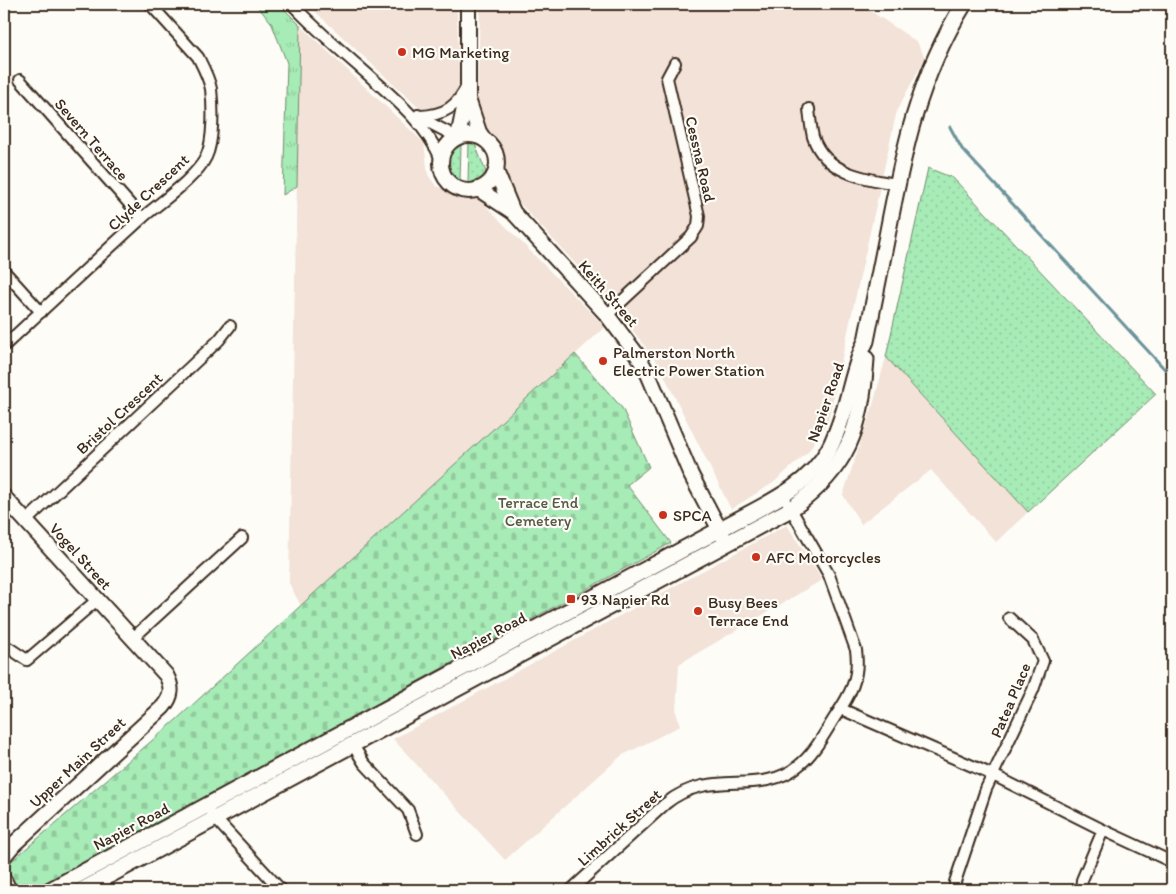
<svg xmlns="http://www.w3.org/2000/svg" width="1176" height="894" viewBox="0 0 1176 894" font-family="Itim,sans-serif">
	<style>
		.built { fill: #f2e2d8 }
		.grass { fill: url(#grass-dots); stroke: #718a6a }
		.cemetery { fill: url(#cemetery-stones); stroke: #718a6a }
		.park { fill: url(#park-tufts); stroke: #718a6a }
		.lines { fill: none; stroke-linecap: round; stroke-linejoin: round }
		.stream { stroke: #6c939a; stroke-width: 3 }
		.minor-casing { stroke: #3b2a1e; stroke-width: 14 }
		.major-casing { stroke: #3b2a1e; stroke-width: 18 }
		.highway-casing { stroke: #3b2a1e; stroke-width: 19 }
		.minor { stroke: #fdfcf7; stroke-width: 10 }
		.major { stroke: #fdfcf7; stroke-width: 14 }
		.highway { stroke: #fdfcf7; stroke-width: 15 }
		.poi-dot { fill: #c8321e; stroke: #fdfcf7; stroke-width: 2 }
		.labels { text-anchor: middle; stroke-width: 4.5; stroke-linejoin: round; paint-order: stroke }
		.poi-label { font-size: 16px; fill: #3b2a1e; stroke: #fdfcf7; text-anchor: start }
		.street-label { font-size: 16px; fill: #3b2a1e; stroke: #fdfcf7 }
		.park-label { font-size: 16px; fill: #565a44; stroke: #fdfcf7 }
	</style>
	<defs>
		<pattern id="grass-dots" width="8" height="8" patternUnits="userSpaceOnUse" patternTransform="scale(1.25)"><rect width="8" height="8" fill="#a7ebb7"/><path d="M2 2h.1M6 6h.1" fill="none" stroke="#91ca9d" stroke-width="1.8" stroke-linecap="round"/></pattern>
		<pattern id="cemetery-stones" width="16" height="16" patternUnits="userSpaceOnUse" patternTransform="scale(1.25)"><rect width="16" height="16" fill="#a7ebb7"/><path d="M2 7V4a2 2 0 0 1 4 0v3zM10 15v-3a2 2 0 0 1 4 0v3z" fill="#91ca9d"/></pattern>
		<pattern id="park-tufts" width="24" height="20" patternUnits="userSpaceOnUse" patternTransform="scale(1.25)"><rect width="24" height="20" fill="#a7ebb7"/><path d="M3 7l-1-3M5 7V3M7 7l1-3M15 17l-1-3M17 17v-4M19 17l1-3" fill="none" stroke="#91ca9d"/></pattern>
	</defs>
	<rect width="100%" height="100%" fill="#fdfcf7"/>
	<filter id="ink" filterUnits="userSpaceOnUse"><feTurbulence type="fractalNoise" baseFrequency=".02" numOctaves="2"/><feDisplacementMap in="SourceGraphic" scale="10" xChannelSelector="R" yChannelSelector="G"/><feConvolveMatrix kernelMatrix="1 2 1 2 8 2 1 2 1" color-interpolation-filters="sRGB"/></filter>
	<g filter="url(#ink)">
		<g class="built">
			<polygon points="307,4 457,4 459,89 448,105 435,109 418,107"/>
			<polygon points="480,4 860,4 917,42 925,58 897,110 828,421 808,452 773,483 731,509 659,365 612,303 498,180 477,120"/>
			<polygon points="300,25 424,143 428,175 436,186 459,194 475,195 605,327 301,606 289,583"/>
			<polygon points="886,357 1028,512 996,542 931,470 861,524 843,495 873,405"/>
			<polygon points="787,525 822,580 679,664 676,712 680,726 621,756 505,860 393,739"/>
		</g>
		<g class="grass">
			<polygon points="469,142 474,142 486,172 481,178 468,184"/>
			<path d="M461,143l-1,38c-15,-10 -17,-29 1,-38z"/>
			<polygon points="928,168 953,178 1156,394 1028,512 886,357"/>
		</g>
		<polygon class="cemetery" points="575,354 622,408 649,467 627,485 671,543 36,890 15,890 7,865 176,720"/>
		<polygon class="park" points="255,4 279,4 300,25 297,186 283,195 287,63 271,22"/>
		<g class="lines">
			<polyline class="stream" points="950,127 962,149 1172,377"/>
			<defs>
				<g id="minor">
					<path d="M292,4c25,27 54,51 82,76 26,23 53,47 67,79"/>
					<polyline points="20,80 142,218"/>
					<path d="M809,109c1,9 2,19 4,28 12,36 51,42 84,47"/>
					<polyline points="418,115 428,122 457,137"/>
					<path d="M420,116c25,-1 37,-9 48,-32"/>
					<polyline points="4,271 41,312"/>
					<polyline points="607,315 691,237 698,226 699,216 667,78 675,63"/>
					<path d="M4,346c45,-42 91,-85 137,-127 18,-16 55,-41 65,-62 8,-16 7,-51 5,-68 -2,-11 -8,-22 -13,-32l-48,-53"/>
					<polyline points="26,521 219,340 230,326"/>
					<polyline points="132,639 242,538"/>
					<polyline points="9,648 27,660 97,600"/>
					<polyline points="841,709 993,775 1103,830 1172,862"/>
					<polyline points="353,745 364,763 408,810 417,834"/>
					<polyline points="212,815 281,890"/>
					<path d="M571,890l94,-86c11,-9 23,-15 37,-18 32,-7 69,3 96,-20 16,-12 26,-32 37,-49 15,-22 25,-39 21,-67l-27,-75 -41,-71"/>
					<polyline points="955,890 955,882 986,789 1033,690 1043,661 1033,640 1009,618"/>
					<polyline points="1081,890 1082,880 1103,830"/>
				</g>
				<g id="major">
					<polyline points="468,99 479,132 483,138"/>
					<circle cx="469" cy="163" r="28"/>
					<polyline points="458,137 464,108 468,99 468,4"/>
					<polyline points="496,171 513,212"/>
					<polyline points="478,189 513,212 607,315 638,356 649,376 691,475 725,540"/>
					<path d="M4,497l162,178c7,13 6,21 -3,32l-148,136 -11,13"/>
					<polyline points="4,880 9,890"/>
				</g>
				<g id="highway">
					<path d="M50,890l669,-360c38,-22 88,-40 110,-81 6,-11 10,-23 14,-35 8,-24 12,-51 23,-73 7,-35 14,-70 21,-105 16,-84 31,-158 77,-232"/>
					<path d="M82,890l709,-381c58,-42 70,-80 75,-150"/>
				</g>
			</defs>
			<use href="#minor" class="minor-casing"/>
			<use href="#major" class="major-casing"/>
			<use href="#highway" class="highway-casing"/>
			<use href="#minor" class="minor"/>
			<use href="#major" class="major"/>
			<use href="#highway" class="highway"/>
		</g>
	</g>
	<g class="poi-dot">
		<circle cx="402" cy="52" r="5"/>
		<circle cx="603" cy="361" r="5"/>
		<circle cx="663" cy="515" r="5"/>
		<circle cx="756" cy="557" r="5"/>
		<rect x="566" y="594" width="10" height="10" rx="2.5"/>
		<circle cx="698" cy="611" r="5"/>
	</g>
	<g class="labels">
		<g class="poi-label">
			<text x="412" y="58">MG Marketing</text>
			<text x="613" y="358">Palmerston North<tspan x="613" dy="18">Electric Power Station</tspan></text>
			<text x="673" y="521">SPCA</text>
			<text x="766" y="563">AFC Motorcycles</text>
			<text x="581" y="605">93 Napier Rd</text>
			<text x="708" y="608">Busy Bees<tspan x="708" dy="18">Terrace End</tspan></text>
		</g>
		<g class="street-label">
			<text transform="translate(92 139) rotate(49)" y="6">Severn Terrace</text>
			<text transform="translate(701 159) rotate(77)" y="6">Cessna Road</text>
			<text transform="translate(148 192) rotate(-43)" y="6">Clyde Crescent</text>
			<text transform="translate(609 293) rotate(49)" y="6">Keith Street</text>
			<text transform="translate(825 402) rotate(-71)" y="6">Napier Road</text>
			<text transform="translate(119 413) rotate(-43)" y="6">Bristol Crescent</text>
			<text transform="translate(81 556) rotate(48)" y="6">Vogel Street</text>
			<text transform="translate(488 635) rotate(-28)" y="6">Napier Road</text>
			<text transform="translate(1010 700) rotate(-67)" y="6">Patea Place</text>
			<text transform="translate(77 762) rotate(-43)" y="6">Upper Main Street</text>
			<text transform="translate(131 826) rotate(-28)" y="6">Napier Road</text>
			<text transform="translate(619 827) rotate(-42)" y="6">Limbrick Street</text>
		</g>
		<g class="park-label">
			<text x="538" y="508">Terrace End<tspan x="538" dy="18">Cemetery</tspan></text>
		</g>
	</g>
	<rect width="1176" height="894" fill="none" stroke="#fdfcf7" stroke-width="20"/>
	<rect x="10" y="10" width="1156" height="874" fill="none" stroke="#3b2a1e" stroke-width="2" filter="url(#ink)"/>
</svg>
